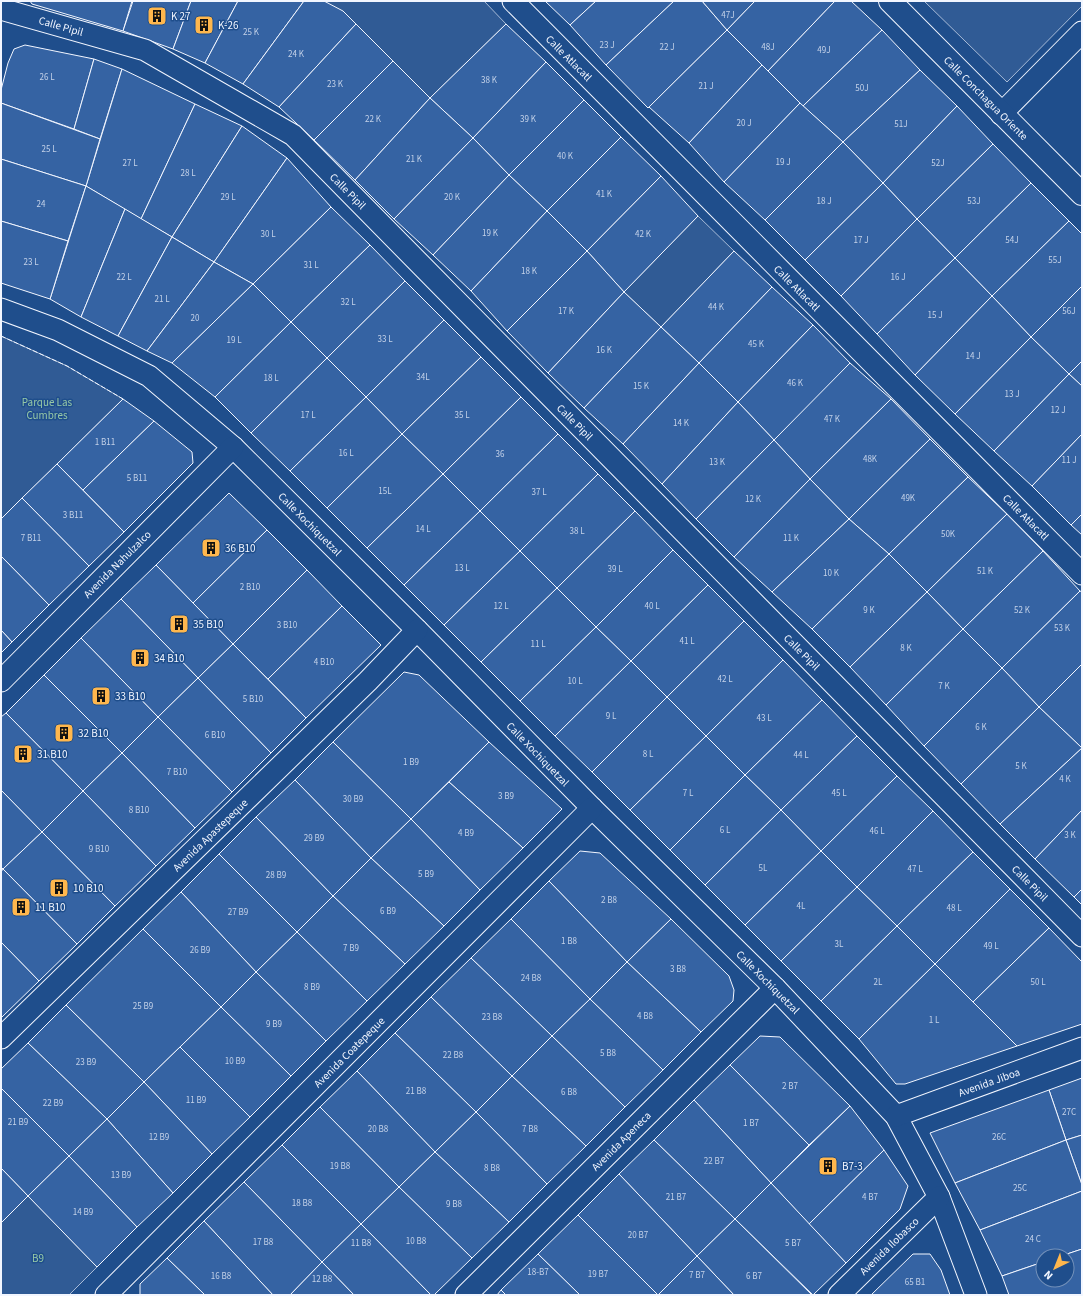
<svg xmlns="http://www.w3.org/2000/svg" width="1083" height="1296" viewBox="0 0 1083 1296" font-family="'Source Sans 3',sans-serif">
	<style>
		.green { fill: #305b95; stroke: #a8bbd7 }
		.building { fill: #3563a3; stroke: #f2f6ff }
		.lines { fill: none; stroke-linecap: round; stroke-linejoin: round }
		.minor-casing { stroke: #f2f6ff; stroke-width: 23 }
		.secondary-casing { stroke: #f2f6ff; stroke-width: 24 }
		.minor { stroke: #1f4e8c; stroke-width: 21 }
		.secondary { stroke: #1f4e8c; stroke-width: 22 }
		.fence { stroke: #f2f6ff; stroke-width: 1; stroke-dasharray: 5 2; stroke-linecap: butt }
		.labels { text-anchor: middle; stroke-width: 3; stroke-linejoin: round; paint-order: stroke }
		.number-label { font-size: 9px; fill: #c3d1e8 }
		.poi-label { font-size: 11px; fill: #f2f6ff; stroke: #1f4e8c; text-anchor: start }
		.street-label { font-size: 11px; fill: #f2f6ff; stroke: #1f4e8c }
		.park-label { font-size: 11px; fill: #97c8a6; stroke: #1f4e8c }
	</style>
	<rect width="100%" height="100%" fill="#1f4e8c"/>
	<g class="green">
		<polygon points="324,1 484,1 506,24 430,98 356,24"/>
		<polygon points="924,1 1082,1 1082,6 1007,82"/>
		<polygon points="698,216 734,251 661,327 624,292"/>
		<polygon points="1,336 67,366 123,399 1,519"/>
		<polygon points="28,1196 97,1267 69,1295 1,1295 1,1223"/>
	</g>
	<g class="building">
		<polygon points="30,1 132,1 123,31 32,4"/>
		<polygon points="133,1 191,1 173,49 123,31"/>
		<polygon points="191,1 238,1 205,63 173,49"/>
		<polygon points="238,1 304,1 243,84 205,63"/>
		<polygon points="304,1 324,1 343,11 356,24 279,107 243,84"/>
		<polygon points="545,1 596,1 570,25"/>
		<polygon points="596,1 674,1 606,65 570,25"/>
		<polygon points="674,1 702,1 727,30 648,108 606,65"/>
		<polygon points="702,1 755,1 727,30"/>
		<polygon points="755,1 835,1 768,71 727,30"/>
		<polygon points="835,1 851,1 882,30 803,106 768,71"/>
		<polygon points="356,24 393,61 314,140 279,107"/>
		<polygon points="506,24 546,62 473,138 430,98"/>
		<polygon points="727,30 762,65 689,143 649,107"/>
		<polygon points="882,30 920,70 843,142 803,106"/>
		<polygon points="25,45 94,59 74,129 1,103 1,90 8,63 14,49"/>
		<polygon points="94,59 122,69 100,139 74,129"/>
		<polygon points="393,61 430,98 355,180 314,140"/>
		<polygon points="546,62 584,100 509,175 473,138"/>
		<polygon points="762,65 800,103 724,182 689,143"/>
		<polygon points="122,69 195,104 141,219 86,186"/>
		<polygon points="920,70 957,106 883,183 843,142"/>
		<polygon points="430,98 473,138 394,219 355,180"/>
		<polygon points="584,100 621,137 547,211 509,175"/>
		<polygon points="1,103 100,139 86,186 1,159"/>
		<polygon points="800,103 843,142 765,220 724,182"/>
		<polygon points="195,104 242,126 172,237 141,219"/>
		<polygon points="957,106 993,144 917,219 883,183"/>
		<polygon points="242,126 287,158 214,262 172,237"/>
		<polygon points="621,137 661,176 587,251 547,211"/>
		<polygon points="473,138 509,175 433,255 394,219"/>
		<polygon points="843,142 883,183 805,260 765,220"/>
		<polygon points="993,144 1031,183 955,258 917,219"/>
		<polygon points="287,158 331,207 253,284 214,262"/>
		<polygon points="1,159 86,186 68,241 1,221"/>
		<polygon points="509,175 547,211 471,291 433,255"/>
		<polygon points="661,176 698,216 624,292 587,251"/>
		<polygon points="883,183 917,219 841,296 805,260"/>
		<polygon points="1031,183 1069,221 992,296 955,258"/>
		<polygon points="86,186 125,209 81,317 50,299"/>
		<polygon points="331,207 370,245 291,322 253,284"/>
		<polygon points="125,209 172,237 118,336 81,317"/>
		<polygon points="547,211 587,251 507,331 471,291"/>
		<polygon points="917,219 955,258 877,334 841,296"/>
		<polygon points="1,221 68,241 50,299 1,283"/>
		<polygon points="1069,221 1082,234 1082,286 1031,337 992,296"/>
		<polygon points="172,237 214,262 147,351 118,336"/>
		<polygon points="370,245 405,281 327,358 291,322"/>
		<polygon points="587,251 624,292 548,373 507,331"/>
		<polygon points="734,251 772,287 699,363 661,327"/>
		<polygon points="955,258 992,296 915,375 877,334"/>
		<polygon points="214,262 253,284 172,363 147,351"/>
		<polygon points="405,281 444,320 366,397 327,358"/>
		<polygon points="253,284 291,322 215,397 172,363"/>
		<polygon points="1082,286 1082,361 1069,374 1031,337"/>
		<polygon points="772,287 813,325 738,402 699,363"/>
		<polygon points="624,292 661,327 584,408 548,373"/>
		<polygon points="992,296 1031,337 955,414 915,375"/>
		<polygon points="444,320 481,357 402,434 366,397"/>
		<polygon points="291,322 327,358 251,433 215,397"/>
		<polygon points="813,325 852,365 774,440 738,402"/>
		<polygon points="661,327 699,363 623,444 584,408"/>
		<polygon points="1031,337 1069,374 994,451 955,414"/>
		<polygon points="481,357 521,397 443,474 402,434"/>
		<polygon points="327,358 366,397 290,471 251,433"/>
		<polygon points="1082,361 1082,386 1069,374"/>
		<polygon points="699,363 738,402 662,484 623,444"/>
		<polygon points="850,363 891,399 810,479 774,440"/>
		<polygon points="1069,374 1082,386 1082,434 1032,486 994,451"/>
		<polygon points="366,397 402,434 327,508 290,471"/>
		<polygon points="521,397 558,434 480,511 443,474"/>
		<polygon points="123,399 154,421 83,490 57,464"/>
		<polygon points="891,399 930,439 849,519 810,479"/>
		<polygon points="738,402 774,440 696,519 662,484"/>
		<polygon points="154,421 192,452 193,463 124,532 83,490"/>
		<polygon points="402,434 443,474 367,548 327,508"/>
		<polygon points="558,434 598,474 520,551 480,511"/>
		<polygon points="1082,434 1082,514 1071,525 1032,486"/>
		<polygon points="930,439 968,477 889,554 849,519"/>
		<polygon points="774,440 810,479 734,557 696,519"/>
		<polygon points="57,464 124,532 89,566 22,498"/>
		<polygon points="443,474 480,511 404,585 367,548"/>
		<polygon points="598,474 635,511 557,588 520,551"/>
		<polygon points="968,477 1007,514 927,592 889,554"/>
		<polygon points="810,479 849,519 772,592 734,557"/>
		<polygon points="229,493 267,530 193,603 156,565"/>
		<polygon points="22,498 89,566 49,605 1,556 1,519"/>
		<polygon points="480,511 520,551 444,625 404,585"/>
		<polygon points="635,511 673,550 596,627 557,588"/>
		<polygon points="1007,514 1043,551 963,629 927,592"/>
		<polygon points="1082,514 1082,535 1071,525"/>
		<polygon points="849,519 889,554 812,629 772,592"/>
		<polygon points="267,530 307,570 233,644 193,603"/>
		<polygon points="673,550 708,585 631,661 596,627"/>
		<polygon points="520,551 557,588 481,662 444,625"/>
		<polygon points="1043,551 1080,591 1002,668 963,629"/>
		<polygon points="889,554 927,592 850,667 812,629"/>
		<polygon points="1,556 49,605 12,642 1,630"/>
		<polygon points="156,565 233,644 198,678 121,599"/>
		<polygon points="307,570 342,606 268,679 233,644"/>
		<polygon points="708,585 744,621 667,697 631,661"/>
		<polygon points="557,588 596,627 520,701 481,662"/>
		<polygon points="1080,591 1082,592 1082,664 1039,707 1002,668"/>
		<polygon points="927,592 963,629 886,705 850,667"/>
		<polygon points="121,599 198,678 158,717 81,638"/>
		<polygon points="342,606 381,645 306,718 268,679"/>
		<polygon points="744,621 783,660 706,736 667,697"/>
		<polygon points="596,627 631,661 555,736 520,701"/>
		<polygon points="963,629 1002,668 924,746 886,705"/>
		<polygon points="1,630 12,642 1,653"/>
		<polygon points="81,638 158,717 122,753 44,675"/>
		<polygon points="233,644 306,718 271,753 198,678"/>
		<polygon points="783,660 822,700 745,775 706,736"/>
		<polygon points="631,661 667,697 592,772 555,736"/>
		<polygon points="1082,664 1082,748 1039,707"/>
		<polygon points="1002,668 1039,707 961,784 924,746"/>
		<polygon points="404,672 419,675 489,742 411,819 333,742"/>
		<polygon points="44,675 122,753 83,791 6,713"/>
		<polygon points="198,678 271,753 232,792 158,717"/>
		<polygon points="667,697 706,736 630,810 592,772"/>
		<polygon points="822,700 857,736 781,810 745,775"/>
		<polygon points="1039,707 1082,748 1000,824 961,784"/>
		<polygon points="6,713 83,791 42,832 1,790 1,717"/>
		<polygon points="158,717 232,792 195,828 122,753"/>
		<polygon points="706,736 745,775 670,850 630,810"/>
		<polygon points="857,736 897,776 821,851 781,810"/>
		<polygon points="333,742 411,819 371,858 295,780"/>
		<polygon points="489,742 562,809 523,848 449,782"/>
		<polygon points="1082,748 1082,810 1035,859 1000,824"/>
		<polygon points="122,753 195,828 156,866 83,791"/>
		<polygon points="745,775 781,810 705,885 670,850"/>
		<polygon points="897,776 933,811 857,887 821,851"/>
		<polygon points="295,780 371,858 333,896 256,817"/>
		<polygon points="449,782 523,848 480,890 411,819"/>
		<polygon points="1,790 42,832 3,869 1,867"/>
		<polygon points="83,791 156,866 115,906 42,832"/>
		<polygon points="781,810 821,851 745,925 705,885"/>
		<polygon points="1082,810 1082,889 1074,897 1035,859"/>
		<polygon points="933,811 973,852 897,926 857,887"/>
		<polygon points="256,817 333,896 297,932 219,854"/>
		<polygon points="411,819 480,890 444,926 371,858"/>
		<polygon points="42,832 115,906 77,944 3,869"/>
		<polygon points="580,851 600,853 671,919 627,962 549,881"/>
		<polygon points="821,851 857,887 781,961 745,925"/>
		<polygon points="973,852 1010,889 935,964 897,926"/>
		<polygon points="219,854 297,932 256,972 181,892"/>
		<polygon points="371,858 444,926 405,964 333,896"/>
		<polygon points="3,869 77,944 39,981 1,942 1,872"/>
		<polygon points="549,881 627,962 590,999 511,919"/>
		<polygon points="857,887 897,926 821,1001 781,961"/>
		<polygon points="1010,889 1049,928 973,1002 935,964"/>
		<polygon points="1082,889 1082,905 1074,897"/>
		<polygon points="181,892 256,972 221,1007 143,929"/>
		<polygon points="333,896 405,964 367,1001 297,932"/>
		<polygon points="511,919 590,999 552,1036 471,958"/>
		<polygon points="671,919 729,976 734,990 733,1001 701,1032 627,962"/>
		<polygon points="897,926 935,964 859,1039 821,1001"/>
		<polygon points="1049,928 1082,962 1082,1024 1017,1046 973,1002"/>
		<polygon points="143,929 221,1007 144,1082 66,1005"/>
		<polygon points="297,932 367,1001 326,1041 256,972"/>
		<polygon points="1,942 39,981 1,1018"/>
		<polygon points="471,958 552,1036 512,1076 431,997"/>
		<polygon points="627,962 701,1032 663,1070 590,999"/>
		<polygon points="935,964 1017,1046 905,1084 896,1084 859,1039"/>
		<polygon points="256,972 326,1041 291,1076 221,1007"/>
		<polygon points="431,997 512,1076 476,1112 395,1033"/>
		<polygon points="590,999 663,1070 625,1107 552,1036"/>
		<polygon points="66,1005 144,1082 107,1119 28,1043"/>
		<polygon points="221,1007 291,1076 250,1117 180,1047"/>
		<polygon points="395,1033 476,1112 435,1152 357,1071"/>
		<polygon points="552,1036 625,1107 586,1146 512,1076"/>
		<polygon points="760,1036 780,1037 850,1106 809,1145 730,1065"/>
		<polygon points="28,1043 107,1119 69,1156 1,1088 1,1069"/>
		<polygon points="180,1047 250,1117 212,1154 144,1082"/>
		<polygon points="730,1065 809,1145 771,1183 694,1100"/>
		<polygon points="357,1071 435,1152 399,1187 320,1107"/>
		<polygon points="512,1076 586,1146 547,1184 476,1112"/>
		<polygon points="1082,1078 1082,1135 1066,1140 1049,1090"/>
		<polygon points="144,1082 212,1154 173,1193 107,1119"/>
		<polygon points="1,1088 69,1156 28,1196 1,1168"/>
		<polygon points="1049,1090 1066,1140 955,1183 930,1133"/>
		<polygon points="694,1100 771,1183 735,1219 654,1140"/>
		<polygon points="850,1106 884,1150 809,1224 771,1183"/>
		<polygon points="320,1107 399,1187 361,1224 282,1145"/>
		<polygon points="476,1112 547,1184 509,1222 435,1152"/>
		<polygon points="107,1119 173,1193 137,1227 69,1156"/>
		<polygon points="1082,1135 1082,1185 1066,1140"/>
		<polygon points="654,1140 735,1219 697,1256 619,1174"/>
		<polygon points="1066,1140 1082,1185 1082,1191 980,1230 955,1183"/>
		<polygon points="282,1145 361,1224 322,1262 244,1182"/>
		<polygon points="884,1150 908,1186 900,1209 846,1263 809,1224"/>
		<polygon points="435,1152 509,1222 472,1258 399,1187"/>
		<polygon points="69,1156 137,1227 97,1267 28,1196"/>
		<polygon points="1,1168 28,1196 1,1223"/>
		<polygon points="619,1174 697,1256 658,1295 578,1215"/>
		<polygon points="244,1182 322,1262 290,1295 273,1295 204,1221"/>
		<polygon points="771,1183 846,1263 813,1295 735,1219"/>
		<polygon points="399,1187 472,1258 434,1295 431,1295 361,1224"/>
		<polygon points="1082,1191 1082,1249 1061,1256 1043,1256 1043,1262 1002,1276 980,1230"/>
		<polygon points="578,1215 658,1295 580,1295 538,1254"/>
		<polygon points="735,1219 812,1295 734,1295 697,1256"/>
		<polygon points="204,1221 273,1295 205,1295 167,1258"/>
		<polygon points="361,1224 431,1295 354,1295 322,1262"/>
		<polygon points="1082,1249 1082,1295 1009,1295 1002,1276 1043,1262 1043,1280 1067,1280 1067,1256 1061,1256"/>
		<polygon points="538,1254 580,1295 506,1295 501,1290"/>
		<polygon points="913,1254 930,1254 941,1270 950,1295 871,1295"/>
		<polygon points="697,1256 734,1295 658,1295"/>
		<polygon points="167,1258 205,1295 140,1295 140,1284"/>
		<polygon points="322,1262 354,1295 290,1295"/>
		<polygon points="501,1290 506,1295 497,1295"/>
	</g>
	<g class="lines">
		<defs>
			<g id="minor">
				<polyline points="513,1 1082,574"/>
				<polyline points="1,9 145,50 293,135 1082,936"/>
				<polyline points="1001,114 1082,32"/>
				<polyline points="1,309 58,330 149,376 233,447 417,630 592,808 775,988 896,1116 939,1197 976,1295"/>
				<polyline points="1,681 233,447"/>
				<polyline points="1,1038 368,681 417,630"/>
				<polyline points="896,1116 1082,1048"/>
				<polyline points="106,1295 592,808"/>
				<polyline points="466,1295 775,988"/>
				<polyline points="839,1295 939,1197"/>
			</g>
			<polyline id="secondary" points="890,1 1082,194"/>
		</defs>
		<use href="#minor" class="minor-casing"/>
		<use href="#secondary" class="secondary-casing"/>
		<use href="#minor" class="minor"/>
		<use href="#secondary" class="secondary"/>
		<polyline class="fence" points="1,336 67,366 123,399"/>
	</g>
	<defs>
		<symbol id="building-square" viewBox="-11 -11 22 22"><rect x="-9" y="-9" width="18" height="18" rx="4" fill="#ffb74d" stroke="#1f4e8c"/><path d="M-4-6H4V6H1V3H-1V6H-4ZM-2.5-4.3h1.7v1.8h-1.7ZM.8-4.3h1.7v1.8H.8ZM-2.5-1h1.7V.8h-1.7ZM.8-1h1.7V.8H.8Z" fill="#111"/></symbol>
	</defs>
	<g fill-rule="evenodd">
		<use href="#building-square" x="146" y="5" width="22" height="22"/>
		<use href="#building-square" x="193" y="14" width="22" height="22"/>
		<use href="#building-square" x="200" y="537" width="22" height="22"/>
		<use href="#building-square" x="168" y="613" width="22" height="22"/>
		<use href="#building-square" x="129" y="647" width="22" height="22"/>
		<use href="#building-square" x="90" y="685" width="22" height="22"/>
		<use href="#building-square" x="53" y="722" width="22" height="22"/>
		<use href="#building-square" x="12" y="743" width="22" height="22"/>
		<use href="#building-square" x="48" y="877" width="22" height="22"/>
		<use href="#building-square" x="10" y="896" width="22" height="22"/>
		<use href="#building-square" x="817" y="1155" width="22" height="22"/>
	</g>
	<g class="labels">
		<g class="number-label">
			<text x="728" y="18">47J</text>
			<text x="251" y="35">25 K</text>
			<text x="607" y="48">23 J</text>
			<text x="667" y="50">22 J</text>
			<text x="768" y="50">48J</text>
			<text x="824" y="53">49J</text>
			<text x="296" y="57">24 K</text>
			<text x="47" y="80">26 L</text>
			<text x="489" y="83">38 K</text>
			<text x="335" y="87">23 K</text>
			<text x="706" y="89">21 J</text>
			<text x="862" y="91">50J</text>
			<text x="373" y="122">22 K</text>
			<text x="528" y="122">39 K</text>
			<text x="744" y="126">20 J</text>
			<text x="901" y="127">51J</text>
			<text x="49" y="152">25 L</text>
			<text x="565" y="159">40 K</text>
			<text x="414" y="162">21 K</text>
			<text x="783" y="165">19 J</text>
			<text x="130" y="166">27 L</text>
			<text x="938" y="166">52J</text>
			<text x="188" y="176">28 L</text>
			<text x="604" y="197">41 K</text>
			<text x="228" y="200">29 L</text>
			<text x="452" y="200">20 K</text>
			<text x="824" y="204">18 J</text>
			<text x="974" y="204">53J</text>
			<text x="41" y="207">24</text>
			<text x="490" y="236">19 K</text>
			<text x="268" y="237">30 L</text>
			<text x="643" y="237">42 K</text>
			<text x="861" y="243">17 J</text>
			<text x="1012" y="243">54J</text>
			<text x="1055" y="263">55J</text>
			<text x="31" y="265">23 L</text>
			<text x="311" y="268">31 L</text>
			<text x="529" y="274">18 K</text>
			<text x="124" y="280">22 L</text>
			<text x="898" y="280">16 J</text>
			<text x="162" y="302">21 L</text>
			<text x="348" y="305">32 L</text>
			<text x="716" y="310">44 K</text>
			<text x="566" y="314">17 K</text>
			<text x="1069" y="314">56J</text>
			<text x="935" y="318">15 J</text>
			<text x="195" y="321">20</text>
			<text x="385" y="342">33 L</text>
			<text x="234" y="343">19 L</text>
			<text x="756" y="347">45 K</text>
			<text x="604" y="353">16 K</text>
			<text x="973" y="359">14 J</text>
			<text x="423" y="380">34L</text>
			<text x="271" y="381">18 L</text>
			<text x="795" y="386">46 K</text>
			<text x="641" y="389">15 K</text>
			<text x="1012" y="397">13 J</text>
			<text x="1058" y="413">12 J</text>
			<text x="308" y="418">17 L</text>
			<text x="462" y="418">35 L</text>
			<text x="832" y="422">47 K</text>
			<text x="681" y="426">14 K</text>
			<text x="105" y="445">1 B11</text>
			<text x="346" y="456">16 L</text>
			<text x="500" y="457">36</text>
			<text x="870" y="462">48K</text>
			<text x="1069" y="463">11 J</text>
			<text x="717" y="465">13 K</text>
			<text x="137" y="481">5 B11</text>
			<text x="385" y="494">15L</text>
			<text x="539" y="495">37 L</text>
			<text x="908" y="501">49K</text>
			<text x="753" y="502">12 K</text>
			<text x="73" y="518">3 B11</text>
			<text x="423" y="532">14 L</text>
			<text x="577" y="534">38 L</text>
			<text x="948" y="537">50K</text>
			<text x="31" y="541">7 B11</text>
			<text x="791" y="541">11 K</text>
			<text x="462" y="571">13 L</text>
			<text x="615" y="572">39 L</text>
			<text x="985" y="574">51 K</text>
			<text x="831" y="576">10 K</text>
			<text x="250" y="590">2 B10</text>
			<text x="501" y="609">12 L</text>
			<text x="652" y="609">40 L</text>
			<text x="869" y="613">9 K</text>
			<text x="1022" y="613">52 K</text>
			<text x="287" y="628">3 B10</text>
			<text x="1062" y="631">53 K</text>
			<text x="687" y="644">41 L</text>
			<text x="538" y="647">11 L</text>
			<text x="906" y="651">8 K</text>
			<text x="324" y="665">4 B10</text>
			<text x="725" y="682">42 L</text>
			<text x="575" y="684">10 L</text>
			<text x="944" y="689">7 K</text>
			<text x="253" y="702">5 B10</text>
			<text x="611" y="719">9 L</text>
			<text x="764" y="721">43 L</text>
			<text x="981" y="730">6 K</text>
			<text x="215" y="738">6 B10</text>
			<text x="648" y="757">8 L</text>
			<text x="801" y="758">44 L</text>
			<text x="411" y="765">1 B9</text>
			<text x="1021" y="769">5 K</text>
			<text x="177" y="775">7 B10</text>
			<text x="1065" y="782">4 K</text>
			<text x="688" y="796">7 L</text>
			<text x="839" y="796">45 L</text>
			<text x="506" y="799">3 B9</text>
			<text x="353" y="802">30 B9</text>
			<text x="139" y="813">8 B10</text>
			<text x="725" y="833">6 L</text>
			<text x="877" y="834">46 L</text>
			<text x="466" y="836">4 B9</text>
			<text x="1070" y="838">3 K</text>
			<text x="314" y="841">29 B9</text>
			<text x="99" y="852">9 B10</text>
			<text x="763" y="871">5L</text>
			<text x="915" y="872">47 L</text>
			<text x="426" y="877">5 B9</text>
			<text x="276" y="878">28 B9</text>
			<text x="609" y="903">2 B8</text>
			<text x="801" y="909">4L</text>
			<text x="954" y="911">48 L</text>
			<text x="388" y="914">6 B9</text>
			<text x="238" y="915">27 B9</text>
			<text x="569" y="944">1 B8</text>
			<text x="839" y="947">3L</text>
			<text x="991" y="949">49 L</text>
			<text x="351" y="951">7 B9</text>
			<text x="200" y="953">26 B9</text>
			<text x="678" y="972">3 B8</text>
			<text x="531" y="981">24 B8</text>
			<text x="878" y="985">2L</text>
			<text x="1038" y="985">50 L</text>
			<text x="312" y="990">8 B9</text>
			<text x="143" y="1009">25 B9</text>
			<text x="645" y="1019">4 B8</text>
			<text x="492" y="1020">23 B8</text>
			<text x="934" y="1023">1 L</text>
			<text x="274" y="1027">9 B9</text>
			<text x="608" y="1056">5 B8</text>
			<text x="453" y="1058">22 B8</text>
			<text x="235" y="1064">10 B9</text>
			<text x="86" y="1065">23 B9</text>
			<text x="790" y="1089">2 B7</text>
			<text x="416" y="1094">21 B8</text>
			<text x="569" y="1095">6 B8</text>
			<text x="196" y="1103">11 B9</text>
			<text x="53" y="1106">22 B9</text>
			<text x="1069" y="1115">27C</text>
			<text x="18" y="1125">21 B9</text>
			<text x="751" y="1126">1 B7</text>
			<text x="378" y="1132">20 B8</text>
			<text x="530" y="1132">7 B8</text>
			<text x="159" y="1140">12 B9</text>
			<text x="999" y="1140">26C</text>
			<text x="714" y="1164">22 B7</text>
			<text x="340" y="1169">19 B8</text>
			<text x="492" y="1171">8 B8</text>
			<text x="121" y="1178">13 B9</text>
			<text x="1020" y="1191">25C</text>
			<text x="676" y="1200">21 B7</text>
			<text x="870" y="1200">4 B7</text>
			<text x="302" y="1206">18 B8</text>
			<text x="454" y="1207">9 B8</text>
			<text x="83" y="1215">14 B9</text>
			<text x="638" y="1238">20 B7</text>
			<text x="1033" y="1242">24 C</text>
			<text x="416" y="1244">10 B8</text>
			<text x="263" y="1245">17 B8</text>
			<text x="361" y="1246">11 B8</text>
			<text x="793" y="1246">5 B7</text>
			<text x="538" y="1275">18-B7</text>
			<text x="598" y="1277">19 B7</text>
			<text x="697" y="1278">7 B7</text>
			<text x="221" y="1279">16 B8</text>
			<text x="754" y="1279">6 B7</text>
			<text x="322" y="1282">12 B8</text>
			<text x="915" y="1285">65 B1</text>
		</g>
		<g class="poi-label">
			<text x="171" y="20">K 27</text>
			<text x="218" y="29">K-26</text>
			<text x="225" y="552">36 B10</text>
			<text x="193" y="628">35 B10</text>
			<text x="154" y="662">34 B10</text>
			<text x="115" y="700">33 B10</text>
			<text x="78" y="737">32 B10</text>
			<text x="37" y="758">31 B10</text>
			<text x="73" y="892">10 B10</text>
			<text x="35" y="911">11 B10</text>
			<text x="842" y="1170">B7-3</text>
		</g>
		<g class="street-label">
			<text transform="translate(61 26) rotate(16)" y="4">Calle Pipil</text>
			<text transform="translate(569 58) rotate(45)" y="4">Calle Atlacatl</text>
			<text transform="translate(986 98) rotate(45)" y="4">Calle Conchagua Oriente</text>
			<text transform="translate(348 191) rotate(45)" y="4">Calle Pipil</text>
			<text transform="translate(797 288) rotate(45)" y="4">Calle Atlacatl</text>
			<text transform="translate(575 422) rotate(45)" y="4">Calle Pipil</text>
			<text transform="translate(1026 517) rotate(45)" y="4">Calle Atlacatl</text>
			<text transform="translate(310 524) rotate(45)" y="4">Calle Xochiquetzal</text>
			<text transform="translate(117 564) rotate(-45)" y="4">Avenida Nahulzalco</text>
			<text transform="translate(802 652) rotate(45)" y="4">Calle Pipil</text>
			<text transform="translate(538 754) rotate(46)" y="4">Calle Xochiquetzal</text>
			<text transform="translate(210 835) rotate(-44)" y="4">Avenida Apastepeque</text>
			<text transform="translate(1030 883) rotate(45)" y="4">Calle Pipil</text>
			<text transform="translate(768 982) rotate(45)" y="4">Calle Xochiquetzal</text>
			<text transform="translate(349 1052) rotate(-45)" y="4">Avenida Coatepeque</text>
			<text transform="translate(989 1082) rotate(-20)" y="4">Avenida Jiboa</text>
			<text transform="translate(621 1141) rotate(-45)" y="4">Avenida Apeneca</text>
			<text transform="translate(889 1246) rotate(-44)" y="4">Avenida Ilobasco</text>
		</g>
		<g class="park-label">
			<text x="47" y="406">Parque Las<tspan x="47" dy="13">Cumbres</tspan></text>
			<text x="38" y="1262">B9</text>
		</g>
	</g>
	<rect width="1083" height="1296" fill="none" stroke="#f2f6ff" stroke-width="4"/>
	<g transform="translate(1055 1268) rotate(223)"><circle r="19" fill="#1f4e8c" stroke="#7391ba"/>
	<path d="M0-3L7 15L0 10L-7 15Z" fill="#ffb74d"/>
	<text y="-6" font-size="11" font-weight="bold" text-anchor="middle" fill="#f2f6ff">N</text>
	</g>
</svg>
